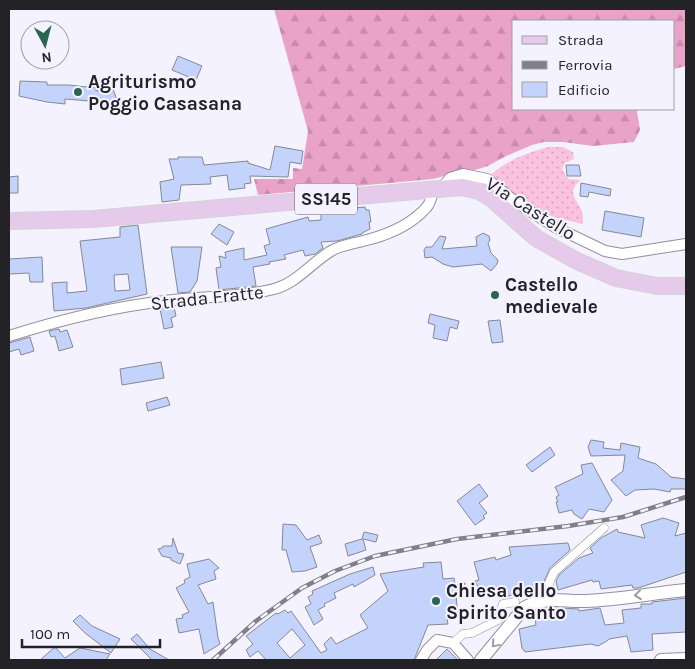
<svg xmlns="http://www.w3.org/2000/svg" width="695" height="669" viewBox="0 0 695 669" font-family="Karla,sans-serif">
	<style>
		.grass { fill: url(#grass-dots) }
		.forest { fill: url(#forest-firs) }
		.building { fill: #c4d3fb; stroke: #858994; fill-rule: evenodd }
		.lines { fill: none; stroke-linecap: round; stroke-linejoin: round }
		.pedestrian-casing { stroke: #92909b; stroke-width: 9 }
		.minor-casing { stroke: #92909b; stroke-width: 12 }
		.tertiary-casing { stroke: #92909b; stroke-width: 14 }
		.primary-casing { stroke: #d3d3d4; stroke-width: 18 }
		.pedestrian { stroke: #fff; stroke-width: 8 }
		.minor { stroke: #fff; stroke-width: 10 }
		.tertiary { stroke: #fff; stroke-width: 12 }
		.primary { stroke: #e6caec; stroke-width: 16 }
		.rail-casing { stroke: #818088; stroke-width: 4.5 }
		.rail { stroke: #f4f2fe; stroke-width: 2.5; stroke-dasharray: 8; stroke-linecap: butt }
		.oneway { stroke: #9c9c9e }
		.poi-dot { fill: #29654f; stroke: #f4f2fe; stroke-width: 2 }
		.labels { text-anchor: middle; stroke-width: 4; stroke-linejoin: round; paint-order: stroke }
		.shield { fill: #f4f2fe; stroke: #626068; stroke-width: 1 }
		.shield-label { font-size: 18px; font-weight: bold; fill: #232227 }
		.poi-label { font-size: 19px; font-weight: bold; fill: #232227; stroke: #f4f2fe; text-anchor: start }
		.street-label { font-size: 19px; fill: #232227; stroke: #f4f2fe }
	</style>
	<defs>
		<pattern id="grass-dots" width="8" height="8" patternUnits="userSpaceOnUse" patternTransform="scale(1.25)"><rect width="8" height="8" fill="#fac2df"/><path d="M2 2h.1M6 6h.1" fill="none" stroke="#d6a6bf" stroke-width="1.8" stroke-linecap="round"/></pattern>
		<pattern id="forest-firs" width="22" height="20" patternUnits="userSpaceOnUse" patternTransform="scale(1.25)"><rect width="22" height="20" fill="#e9a2c8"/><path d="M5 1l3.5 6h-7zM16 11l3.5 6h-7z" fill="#c88bac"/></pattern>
	</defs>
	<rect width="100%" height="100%" fill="#f4f2fe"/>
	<path class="grass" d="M548,147h15l10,5 1,7 -9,4 -3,6 6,10 13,1c-18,14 0,21 2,36 0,3 0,5 -1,8l-35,-9 -20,-7 -36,-31v-2c15,-15 37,-22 57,-28z"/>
	<polygon class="forest" points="274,9 686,9 686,66 674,69 674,21 514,21 514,109 639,109 637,111 640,130 634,142 593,146 563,142 544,142 532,145 506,156 488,166 475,170 465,170 433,179 258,195 254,179 293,179 293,168 302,169 308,131"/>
	<g class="building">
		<polygon points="178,56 202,66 196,80 172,70"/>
		<polygon points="20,81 47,82 47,85 69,85 96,88 96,91 113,89 117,100 112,102 113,105 103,106 102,102 65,99 65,104 47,102 19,96"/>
		<polygon points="275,146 303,151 301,164 290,162 288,177 250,176 251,183 244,184 245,188 229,190 227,175 210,177 211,184 181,185 179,200 162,202 160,182 174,179 169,159 178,159 178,157 202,157 204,165 248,161 248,163 270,170"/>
		<polygon points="566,165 579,165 581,176 567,176"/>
		<polygon points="18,176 18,193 9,193 9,177"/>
		<polygon points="581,183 611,189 610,196 589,192 588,197 580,196"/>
		<polygon points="343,207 344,209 365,207 366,210 369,210 371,222 369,222 370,229 362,233 362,234 337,241 321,242 323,248 315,254 305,256 303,250 284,255 286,259 269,262 270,264 253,267 256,286 219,290 216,268 221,267 219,256 226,258 225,252 244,248 244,260 267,255 264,246 270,244 266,229 308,217 309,221 321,220 321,209"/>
		<polygon points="605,211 644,218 641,237 602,230"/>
		<polygon points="219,224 234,232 227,245 211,234"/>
		<path d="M138,225l9,69 -61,14 -32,3 -2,-28 15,-1v11l20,-2 -7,-50 40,-4v-10zM128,274l2,16 -15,1 -1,-16z"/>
		<polygon points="483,233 489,236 490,240 488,243 491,253 498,260 497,264 491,271 482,264 453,267 443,264 432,257 425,258 424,250 426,247 432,247 440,236 446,237 442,249 477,246 476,237"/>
		<polygon points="171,247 202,247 197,281 190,292 178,293"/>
		<polygon points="42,257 43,282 30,282 29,273 9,274 9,259"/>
		<polygon points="174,307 176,316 171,318 173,327 164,329 160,309"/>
		<polygon points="430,314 459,321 457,329 450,327 447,341 433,338 435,325 428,323"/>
		<polygon points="500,320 503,342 492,343 488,321"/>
		<polygon points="59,329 60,332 67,330 73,347 59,351 55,336 51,337 49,331"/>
		<polygon points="30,337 34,351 21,355 19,349 9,352 9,343"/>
		<polygon points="161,362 164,378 122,385 120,369"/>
		<polygon points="167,397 170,405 148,411 146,403"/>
		<polygon points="591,440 604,442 603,448 620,450 621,443 640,447 638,458 656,464 671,477 686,479 686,489 671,489 670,492 654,489 635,490 626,496 611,480 623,471 625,455 591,456 588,447"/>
		<polygon points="550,447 555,455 532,472 526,465"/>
		<polygon points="592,463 612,500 604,512 589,509 582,519 574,514 572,510 559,513 556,502 558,502 556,497 559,495 555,487 583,474 581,465"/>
		<polygon points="479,484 488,496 479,503 487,513 483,516 485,518 475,525 457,501"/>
		<polygon points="663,518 679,523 675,536 686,533 686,572 638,588 633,588 632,585 601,589 599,581 593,582 592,580 558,590 556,581 559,575 579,558 593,553 590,548 601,538 617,529 618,532 645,538 641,525"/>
		<polygon points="283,524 296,525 307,540 319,535 322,543 310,547 317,567 305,571 292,572 286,550 282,550"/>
		<polygon points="364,532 378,535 376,542 363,539 366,550 348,556 345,544 362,539"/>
		<polygon points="173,538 178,553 184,554 180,564 171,560 171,558 162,556 158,549 162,548 163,546 172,546"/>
		<polygon points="568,543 570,550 550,568 543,584 537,587 502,598 501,595 491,596 486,589 480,591 475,581 479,580 474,562 495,557 496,560 511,555 509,547"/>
		<polygon points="209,559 219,568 214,571 216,579 198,585 208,604 213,602 218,638 220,644 204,654 199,629 179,633 176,619 183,618 182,615 189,612 176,588 185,583 184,580 190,577 187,564"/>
		<path d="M441,562l2,17 11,-1 1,7 10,-2 -1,10 -8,2 2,22 -11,1 1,6 -20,1 -14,35h-148l-8,-9 -8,6 -4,-7 7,-6 -7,-8 30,-23 2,1 7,-4 3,3 3,-2 30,42 6,-3 -3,-6 7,-7 5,7 32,-16 -8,-13 28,-24 -8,-17 44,-7 -1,-4zM292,629l13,16 -15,13 -13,-15z"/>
		<polygon points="373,567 375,575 354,587 353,584 334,593 336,598 324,604 325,606 318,610 323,619 314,625 305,607 311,604 308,597 313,594 312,591 350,574"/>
		<polygon points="686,598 686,632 652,634 653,650 631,652 627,636 609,639 607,641 598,646 591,644 525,652 522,648 519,629 536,625 534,612 542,609 561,608 579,609 579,611 600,608 605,625 624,623 622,610 641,608 641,604 652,604 652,602"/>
		<polygon points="80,615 92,626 120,639 111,653 85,633 73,621"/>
		<polygon points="137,634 150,649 169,660 152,660 131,639"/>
		<polygon points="55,647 65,658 80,648 110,654 106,660 40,660"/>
		<polygon points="447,649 458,660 436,660"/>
	</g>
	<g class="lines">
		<defs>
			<g id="pedestrian">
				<polyline points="552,599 549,583 554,572 604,528"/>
				<polyline points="453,643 463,634 472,633 498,620 503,604 515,602"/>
			</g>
			<g id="minor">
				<polyline points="441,189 450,178 463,174 487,179 517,203 555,227 605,251 622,254 686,244"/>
				<path d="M9,336c51,-16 102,-29 156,-35 36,-5 74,-3 109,-12 23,-6 37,-26 57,-38 10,-6 21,-7 32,-10 21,-5 42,-13 58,-28 3,-3 8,-7 9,-12 2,-3 1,-8 2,-11"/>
				<polyline points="421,660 427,650 437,640 453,643 468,660"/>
			</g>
			<g id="tertiary">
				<path d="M481,660l43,-52c22,-13 38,-6 61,-7 34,-1 68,-8 101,-11"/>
				<polyline points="661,660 686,659"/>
			</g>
			<polyline id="primary" points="9,221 93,219 462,187 479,191 491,198 536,238 577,261 616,278 657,286 686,286"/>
		</defs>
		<use href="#pedestrian" class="pedestrian-casing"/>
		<use href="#minor" class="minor-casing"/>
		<use href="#tertiary" class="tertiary-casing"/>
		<use href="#primary" class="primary-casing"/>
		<use href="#pedestrian" class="pedestrian"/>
		<use href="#minor" class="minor"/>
		<use href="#tertiary" class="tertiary"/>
		<use href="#primary" class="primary"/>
		<defs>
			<polyline id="rail" points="213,660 256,621 302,588 335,571 375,556 457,539 568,526 623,517 686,497"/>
		</defs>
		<use href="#rail" class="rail-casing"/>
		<use href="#rail" class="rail"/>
	</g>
	<defs><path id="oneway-chevron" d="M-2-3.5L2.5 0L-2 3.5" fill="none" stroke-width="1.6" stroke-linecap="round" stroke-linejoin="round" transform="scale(1.25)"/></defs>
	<g class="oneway">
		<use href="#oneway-chevron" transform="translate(638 595) rotate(174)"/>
		<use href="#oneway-chevron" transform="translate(495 644) rotate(130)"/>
	</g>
	<g class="poi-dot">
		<circle cx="78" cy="92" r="5"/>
		<circle cx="495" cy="295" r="5"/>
		<circle cx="436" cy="601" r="5"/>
	</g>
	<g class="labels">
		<rect class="shield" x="295" y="183.5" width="62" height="31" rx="4"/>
		<g class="shield-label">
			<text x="326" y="205">SS145</text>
		</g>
		<g class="poi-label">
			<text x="88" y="88">Agriturismo<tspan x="88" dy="22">Poggio Casasana</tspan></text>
			<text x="505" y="291">Castello<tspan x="505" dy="22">medievale</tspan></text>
			<text x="446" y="597">Chiesa dello<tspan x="446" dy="22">Spirito Santo</tspan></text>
		</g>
		<g class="street-label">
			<text transform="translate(531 208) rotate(32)" y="7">Via Castello</text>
			<text transform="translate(207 297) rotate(-6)" y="7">Strada Fratte</text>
		</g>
	</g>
	<rect width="695" height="669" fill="none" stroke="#232227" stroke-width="20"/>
	<rect x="512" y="20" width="162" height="90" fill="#f4f2fe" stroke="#a09fa8"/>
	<rect x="522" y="36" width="25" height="8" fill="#e6caec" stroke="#a09fa8"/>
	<text x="558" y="45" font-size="15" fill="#232227">Strada</text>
	<rect x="522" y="61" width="25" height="8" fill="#818088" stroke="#a09fa8"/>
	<text x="558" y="70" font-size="15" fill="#232227">Ferrovia</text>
	<rect x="522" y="82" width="25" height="15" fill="#c4d3fb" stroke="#a09fa8"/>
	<text x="558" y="95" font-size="15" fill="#232227">Edificio</text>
	<g transform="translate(45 45) rotate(173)"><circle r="24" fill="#f4f2fe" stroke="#a09fa8"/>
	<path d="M0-4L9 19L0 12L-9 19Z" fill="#29654f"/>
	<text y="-8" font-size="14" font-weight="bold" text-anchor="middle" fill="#232227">N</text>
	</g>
	<path d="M22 639v8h138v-8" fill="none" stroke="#232227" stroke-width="2.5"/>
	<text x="30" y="639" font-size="15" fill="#232227" stroke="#f4f2fe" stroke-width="4" paint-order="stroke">100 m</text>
</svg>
